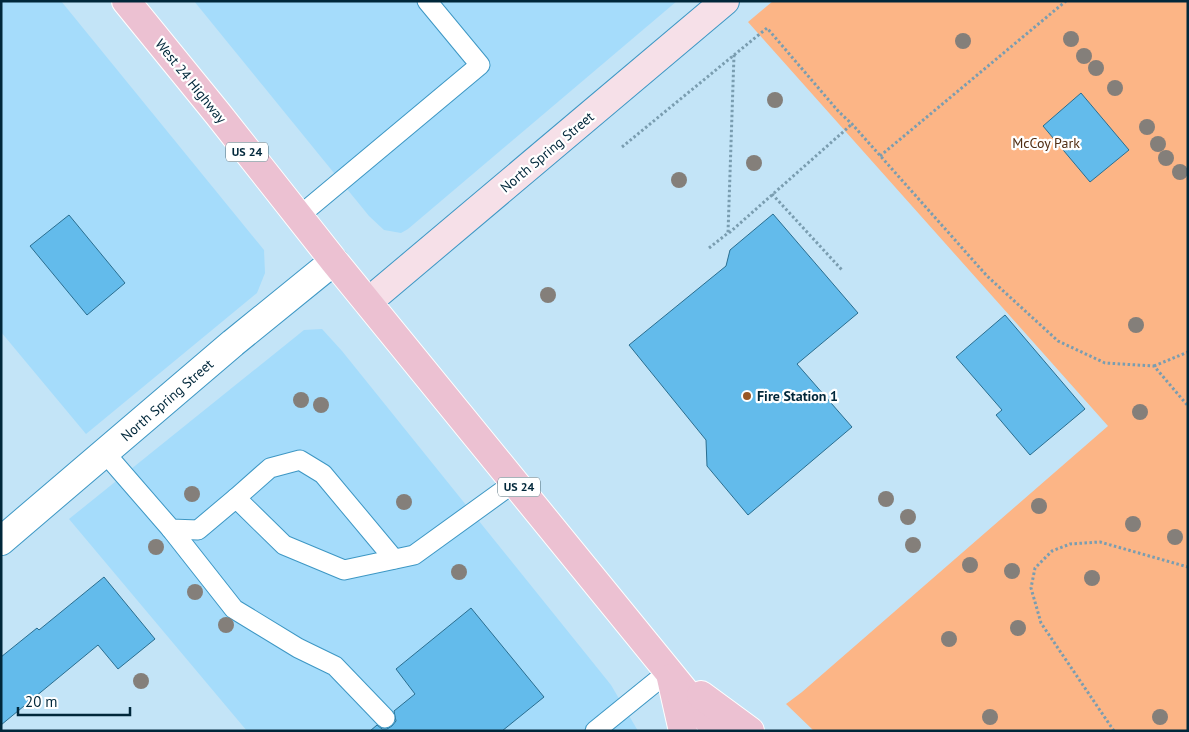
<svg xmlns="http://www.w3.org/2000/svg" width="1189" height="732" viewBox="0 0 1189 732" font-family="'PT Sans',sans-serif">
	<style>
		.built { fill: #a5dcfb }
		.green { fill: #fcb586 }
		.building { fill: #63bbeb; stroke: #2a6e90 }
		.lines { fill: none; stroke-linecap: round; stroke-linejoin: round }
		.lane-casing { stroke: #3d97c4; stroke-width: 21 }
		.street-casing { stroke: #3d97c4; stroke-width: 30 }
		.secondary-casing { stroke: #3d97c4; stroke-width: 30 }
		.primary-casing { stroke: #fff; stroke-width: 30 }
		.path { stroke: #7a9db0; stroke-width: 3; stroke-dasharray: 2.5 2.5; stroke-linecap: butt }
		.lane { stroke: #fff; stroke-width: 19 }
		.street { stroke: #fff; stroke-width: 28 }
		.secondary { stroke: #f6e0e8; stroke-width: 28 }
		.primary { stroke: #ecc1d2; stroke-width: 28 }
		.tree { fill: #847f7a }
		.poi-dot { fill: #995725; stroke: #fff; stroke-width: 2 }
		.labels { text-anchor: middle; stroke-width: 4.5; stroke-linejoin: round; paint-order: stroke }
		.shield { fill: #fff; stroke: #4c6875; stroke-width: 1 }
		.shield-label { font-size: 12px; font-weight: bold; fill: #00273a }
		.street-label { font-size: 14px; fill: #00273a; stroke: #fff }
		.park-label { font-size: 14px; fill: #502d13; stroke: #fff }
		.poi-label { font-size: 14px; font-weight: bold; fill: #00273a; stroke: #fff; text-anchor: start }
	</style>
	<rect width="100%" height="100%" fill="#c3e4f7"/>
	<g class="built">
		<polygon points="1,1 61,1 264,250 265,273 257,293 86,434 1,332"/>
		<polygon points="194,1 677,1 408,229 401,233 384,230 369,216"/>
		<polygon points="322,329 342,351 611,685 638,731 247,731 69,519 304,330"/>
	</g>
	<polygon class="green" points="773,1 1188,1 1188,731 814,731 786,704 802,692 1108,426 748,22"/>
	<g class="building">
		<polygon points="1081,93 1129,150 1090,182 1043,126"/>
		<polygon points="773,214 858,313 797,364 852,427 748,515 707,466 706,440 629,345 726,266 730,250"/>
		<polygon points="69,215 125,283 87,315 30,246"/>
		<polygon points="1005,315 1085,409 1030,455 996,415 1002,410 956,357"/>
		<polygon points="104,577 155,639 118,669 98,645 1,725 1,657 37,628 39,630"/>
		<polygon points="471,608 544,697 502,731 370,731 377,725 382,729 387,729 392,726 396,721 394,711 415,694 396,669"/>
	</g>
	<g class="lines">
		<defs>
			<g id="lane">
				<polyline points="298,217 480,65 427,1"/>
				<polyline points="105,453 171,529 198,530 236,498 284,545 344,570 414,555 515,482"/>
				<polyline points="236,498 270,468 300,460 323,474 394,559"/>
				<polyline points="171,529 234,609 298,648 335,666 385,718"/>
				<polyline points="595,731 669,671"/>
			</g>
			<polyline id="street" points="1,541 233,343 334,261"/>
			<polyline id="secondary" points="368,302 725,1"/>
			<g id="primary">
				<polyline points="126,1 218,114 334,261 717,731"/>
				<polyline points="671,678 683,731"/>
				<polyline points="701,695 750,731"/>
			</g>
		</defs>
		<use href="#lane" class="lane-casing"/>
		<use href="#street" class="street-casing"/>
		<use href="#secondary" class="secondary-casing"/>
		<use href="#primary" class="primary-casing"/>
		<g class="path">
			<polyline points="622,147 767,28 839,112 852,124 987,276 1058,341 1105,363 1154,366 1188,406"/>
			<polyline points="880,156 1066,1"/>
			<polyline points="772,194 842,270"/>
			<polyline points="729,233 852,124"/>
			<polyline points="709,248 728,233 734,55"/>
			<polyline points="1154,366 1188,352"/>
			<polyline points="1114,731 1041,623 1031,588 1035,568 1052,551 1070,544 1100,542 1188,567"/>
		</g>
		<use href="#lane" class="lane"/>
		<use href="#street" class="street"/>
		<use href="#secondary" class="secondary"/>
		<use href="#primary" class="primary"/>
	</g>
	<g class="tree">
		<circle cx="1071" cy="39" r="8"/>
		<circle cx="963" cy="41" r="8"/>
		<circle cx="1084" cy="56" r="8"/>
		<circle cx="1096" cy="68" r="8"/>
		<circle cx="1115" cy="88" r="8"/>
		<circle cx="775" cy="100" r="8"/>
		<circle cx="1147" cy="127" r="8"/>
		<circle cx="1158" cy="144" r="8"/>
		<circle cx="1166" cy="158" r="8"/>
		<circle cx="754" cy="163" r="8"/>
		<circle cx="1180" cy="172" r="8"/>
		<circle cx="679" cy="180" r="8"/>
		<circle cx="548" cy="295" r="8"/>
		<circle cx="1136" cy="325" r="8"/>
		<circle cx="301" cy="400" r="8"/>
		<circle cx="321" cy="405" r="8"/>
		<circle cx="1140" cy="412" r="8"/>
		<circle cx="192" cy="494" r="8"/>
		<circle cx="886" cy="499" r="8"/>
		<circle cx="404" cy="502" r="8"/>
		<circle cx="1039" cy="506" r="8"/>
		<circle cx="908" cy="517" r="8"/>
		<circle cx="1133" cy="524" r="8"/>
		<circle cx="1175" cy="537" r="8"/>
		<circle cx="913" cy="545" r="8"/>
		<circle cx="156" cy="547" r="8"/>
		<circle cx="970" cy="565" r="8"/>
		<circle cx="1012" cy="571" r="8"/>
		<circle cx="459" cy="572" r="8"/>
		<circle cx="1092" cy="578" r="8"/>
		<circle cx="195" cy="592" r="8"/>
		<circle cx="226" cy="625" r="8"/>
		<circle cx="1018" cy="628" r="8"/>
		<circle cx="949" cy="639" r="8"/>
		<circle cx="141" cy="681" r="8"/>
		<circle cx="990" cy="717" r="8"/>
		<circle cx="1160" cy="717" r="8"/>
	</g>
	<circle class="poi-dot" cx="747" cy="396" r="5"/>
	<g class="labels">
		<g class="shield">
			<rect x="226" y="142.5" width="42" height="19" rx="4"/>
			<rect x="498" y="477.5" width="42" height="19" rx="4"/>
		</g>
		<g class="shield-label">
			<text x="247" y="156">US 24</text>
			<text x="519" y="491">US 24</text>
		</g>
		<g class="street-label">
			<text transform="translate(191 81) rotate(51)" y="5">West 24 Highway</text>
			<text transform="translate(547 152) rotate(-40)" y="5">North Spring Street</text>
			<text transform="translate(167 400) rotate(-41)" y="5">North Spring Street</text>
		</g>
		<g class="park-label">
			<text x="1046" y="148">McCoy Park</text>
		</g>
		<g class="poi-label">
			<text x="757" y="401">Fire Station 1</text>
		</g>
	</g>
	<rect width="1189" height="732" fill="none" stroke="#00273a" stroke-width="5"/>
	<path d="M18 707v8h112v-8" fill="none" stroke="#00273a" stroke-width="2.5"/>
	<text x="25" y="707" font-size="15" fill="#00273a" stroke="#ffffff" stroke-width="4" paint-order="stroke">20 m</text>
</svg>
